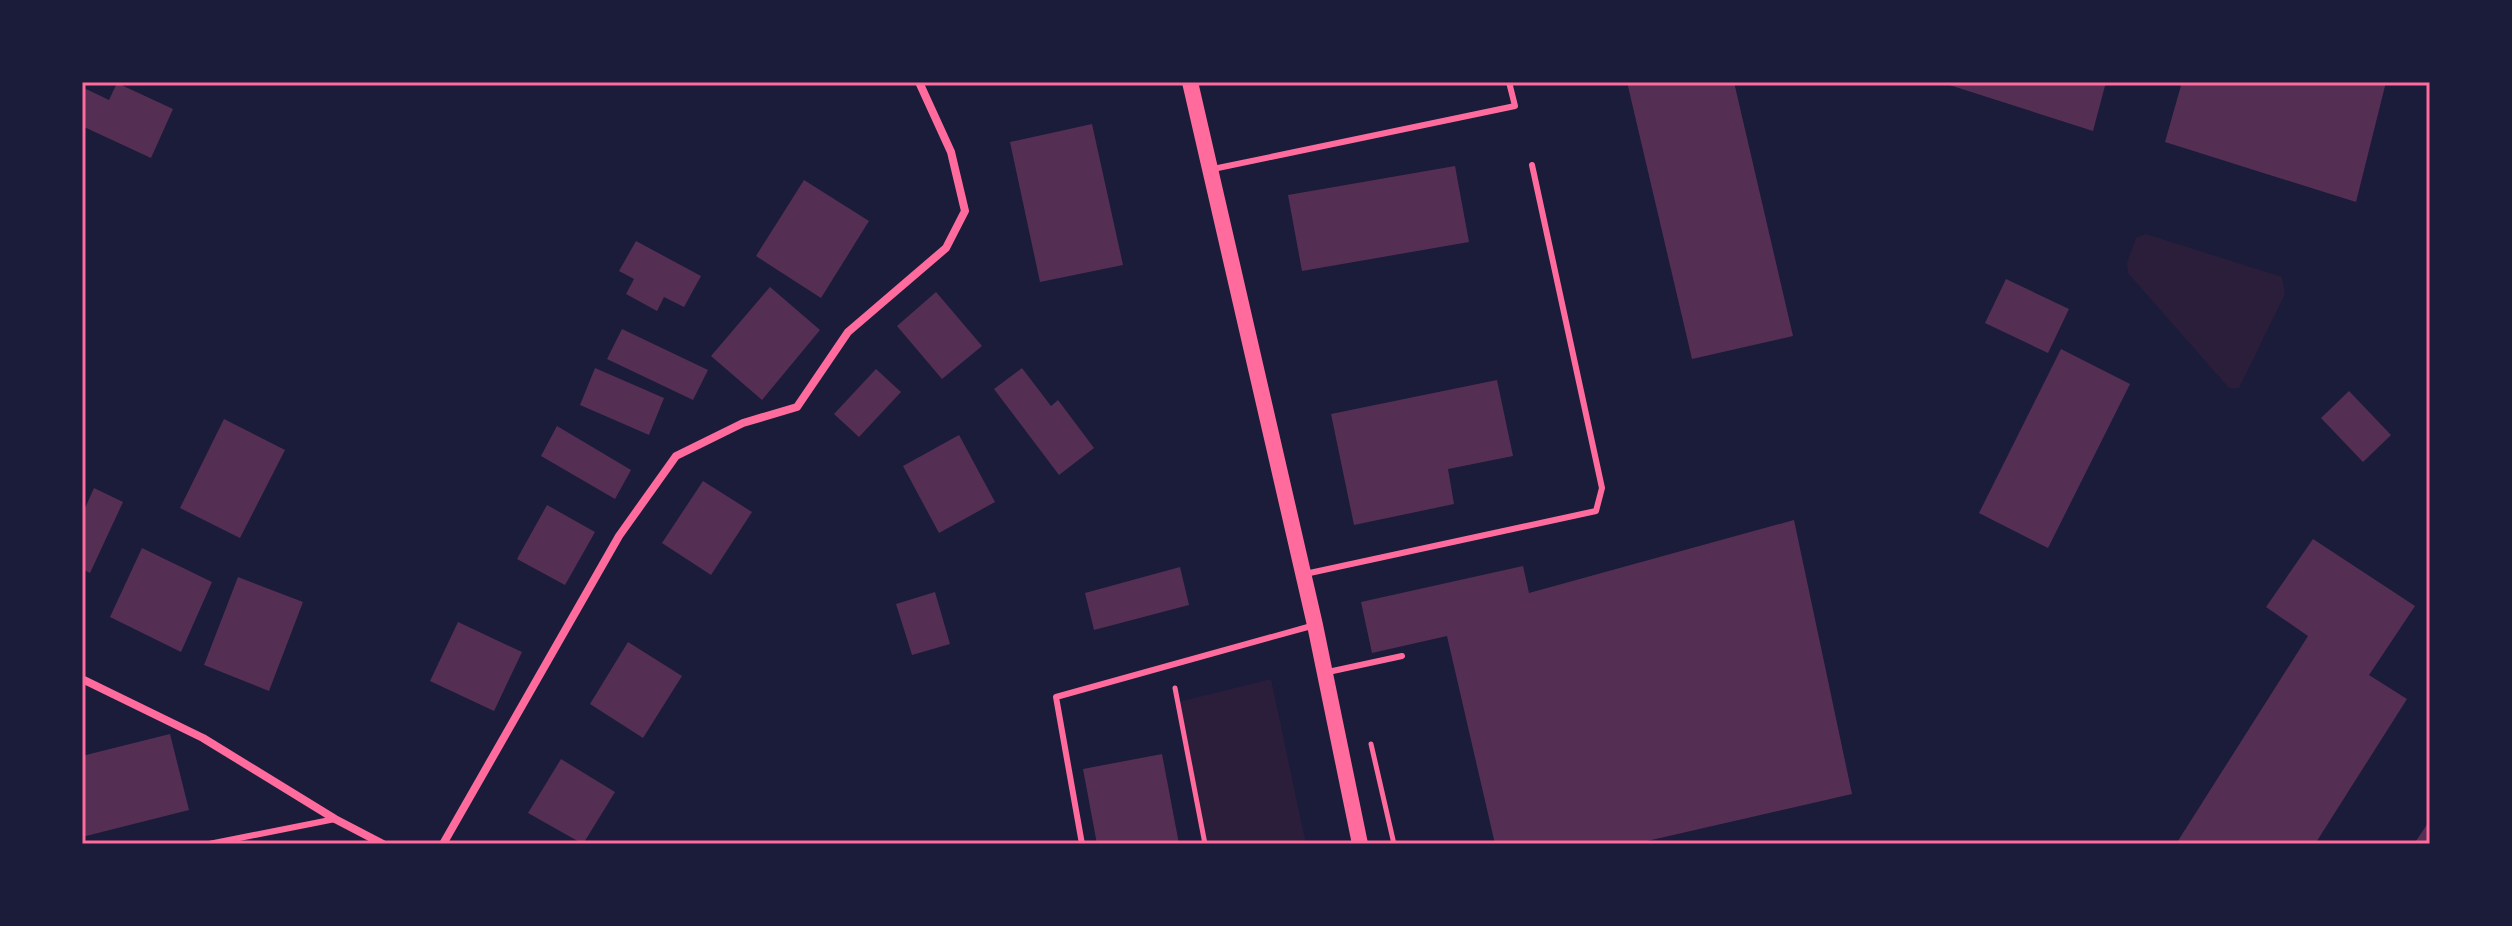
<svg xmlns="http://www.w3.org/2000/svg" width="2512" height="926" viewBox="0 0 2512 926" font-family="Commissioner,sans-serif">
	<style>
		.green { fill: #2a1e3b }
		.building { fill: #542f53 }
		.lines { fill: none; stroke-linecap: round; stroke-linejoin: round }
		.path { stroke: #ff6b9d; stroke-width: 5 }
		.service { stroke: #ff6b9d; stroke-width: 6 }
		.minor { stroke: #ff6b9d; stroke-width: 8 }
		.secondary { stroke: #ff6b9d; stroke-width: 16 }
		.neatline { fill: none; stroke: #ff6b9d; stroke-width: 3 }
	</style>
	<rect width="100%" height="100%" fill="#1b1b3a"/>
	<g class="green">
		<polygon points="2146,234 2282,277 2285,294 2239,388 2229,388 2128,273 2127,263 2136,238"/>
		<polygon points="1271,679 1306,844 1205,844 1178,702"/>
	</g>
	<g class="building">
		<polygon points="1627,82 1734,82 1793,336 1692,359"/>
		<polygon points="1940,82 2106,82 2093,131"/>
		<polygon points="2182,82 2386,82 2356,202 2165,142"/>
		<polygon points="117,83 173,109 151,158 82,126 82,87 109,100"/>
		<polygon points="1092,124 1123,265 1040,282 1010,142"/>
		<polygon points="1455,166 1469,242 1302,271 1288,195"/>
		<polygon points="804,180 869,221 821,298 756,256"/>
		<polygon points="636,241 701,276 684,307 664,297 657,311 626,294 634,279 619,271"/>
		<polygon points="2006,279 2069,309 2048,353 1985,323"/>
		<polygon points="770,287 820,330 762,400 711,356"/>
		<polygon points="936,292 982,346 942,379 897,326"/>
		<polygon points="622,329 708,370 693,400 607,359"/>
		<polygon points="2061,349 2130,384 2048,548 1979,513"/>
		<polygon points="595,368 664,398 649,435 580,405"/>
		<polygon points="1022,368 1051,406 1058,400 1094,448 1059,475 994,389"/>
		<polygon points="876,369 901,392 859,437 834,414"/>
		<polygon points="1497,380 1513,456 1448,469 1454,504 1354,525 1331,414"/>
		<polygon points="2349,391 2391,435 2363,462 2321,418"/>
		<polygon points="224,419 285,450 240,538 180,508"/>
		<polygon points="557,426 631,470 615,499 541,456"/>
		<polygon points="959,435 995,502 939,533 903,466"/>
		<polygon points="703,481 752,512 711,575 662,543"/>
		<polygon points="94,488 123,502 90,573 82,569 82,515"/>
		<polygon points="547,505 595,532 565,585 517,559"/>
		<polygon points="1794,520 1852,794 1634,844 1495,844 1447,636 1372,653 1361,602 1523,566 1529,593"/>
		<polygon points="2313,539 2415,606 2369,675 2407,699 2315,844 2176,844 2308,636 2266,607"/>
		<polygon points="142,548 212,582 181,652 110,617"/>
		<polygon points="1180,567 1189,605 1094,630 1085,593"/>
		<polygon points="238,577 303,602 269,691 204,665"/>
		<polygon points="935,592 950,644 912,655 896,604"/>
		<polygon points="458,622 522,652 494,711 430,681"/>
		<polygon points="628,642 682,676 643,738 590,704"/>
		<polygon points="170,734 189,810 82,837 82,756"/>
		<polygon points="1162,754 1179,844 1097,844 1083,769"/>
		<polygon points="561,759 615,792 583,844 528,813"/>
		<polygon points="2430,820 2430,844 2414,844"/>
	</g>
	<g class="lines">
		<g class="path">
			<polyline points="1175,688 1205,844"/>
			<polyline points="1371,744 1394,844"/>
		</g>
		<g class="service">
			<polyline points="1213,169 1515,106 1509,82"/>
			<polyline points="1305,574 1596,511 1602,488 1532,165"/>
			<polyline points="1328,672 1402,656"/>
			<polyline points="209,844 335,819"/>
			<polyline points="1082,844 1056,697 1315,625"/>
		</g>
		<g class="minor">
			<polyline points="82,679 203,738 335,819 383,844"/>
			<polyline points="443,844 619,536 676,456 743,423 797,407 848,332 946,248 965,211 951,152 919,82"/>
		</g>
		<polyline class="secondary" points="1190,82 1315,625 1360,844"/>
	</g>
	<rect width="2512" height="926" fill="none" stroke="#1b1b3a" stroke-width="168"/>
	<rect x="84" y="84" width="2344" height="758" class="neatline"/>
</svg>
